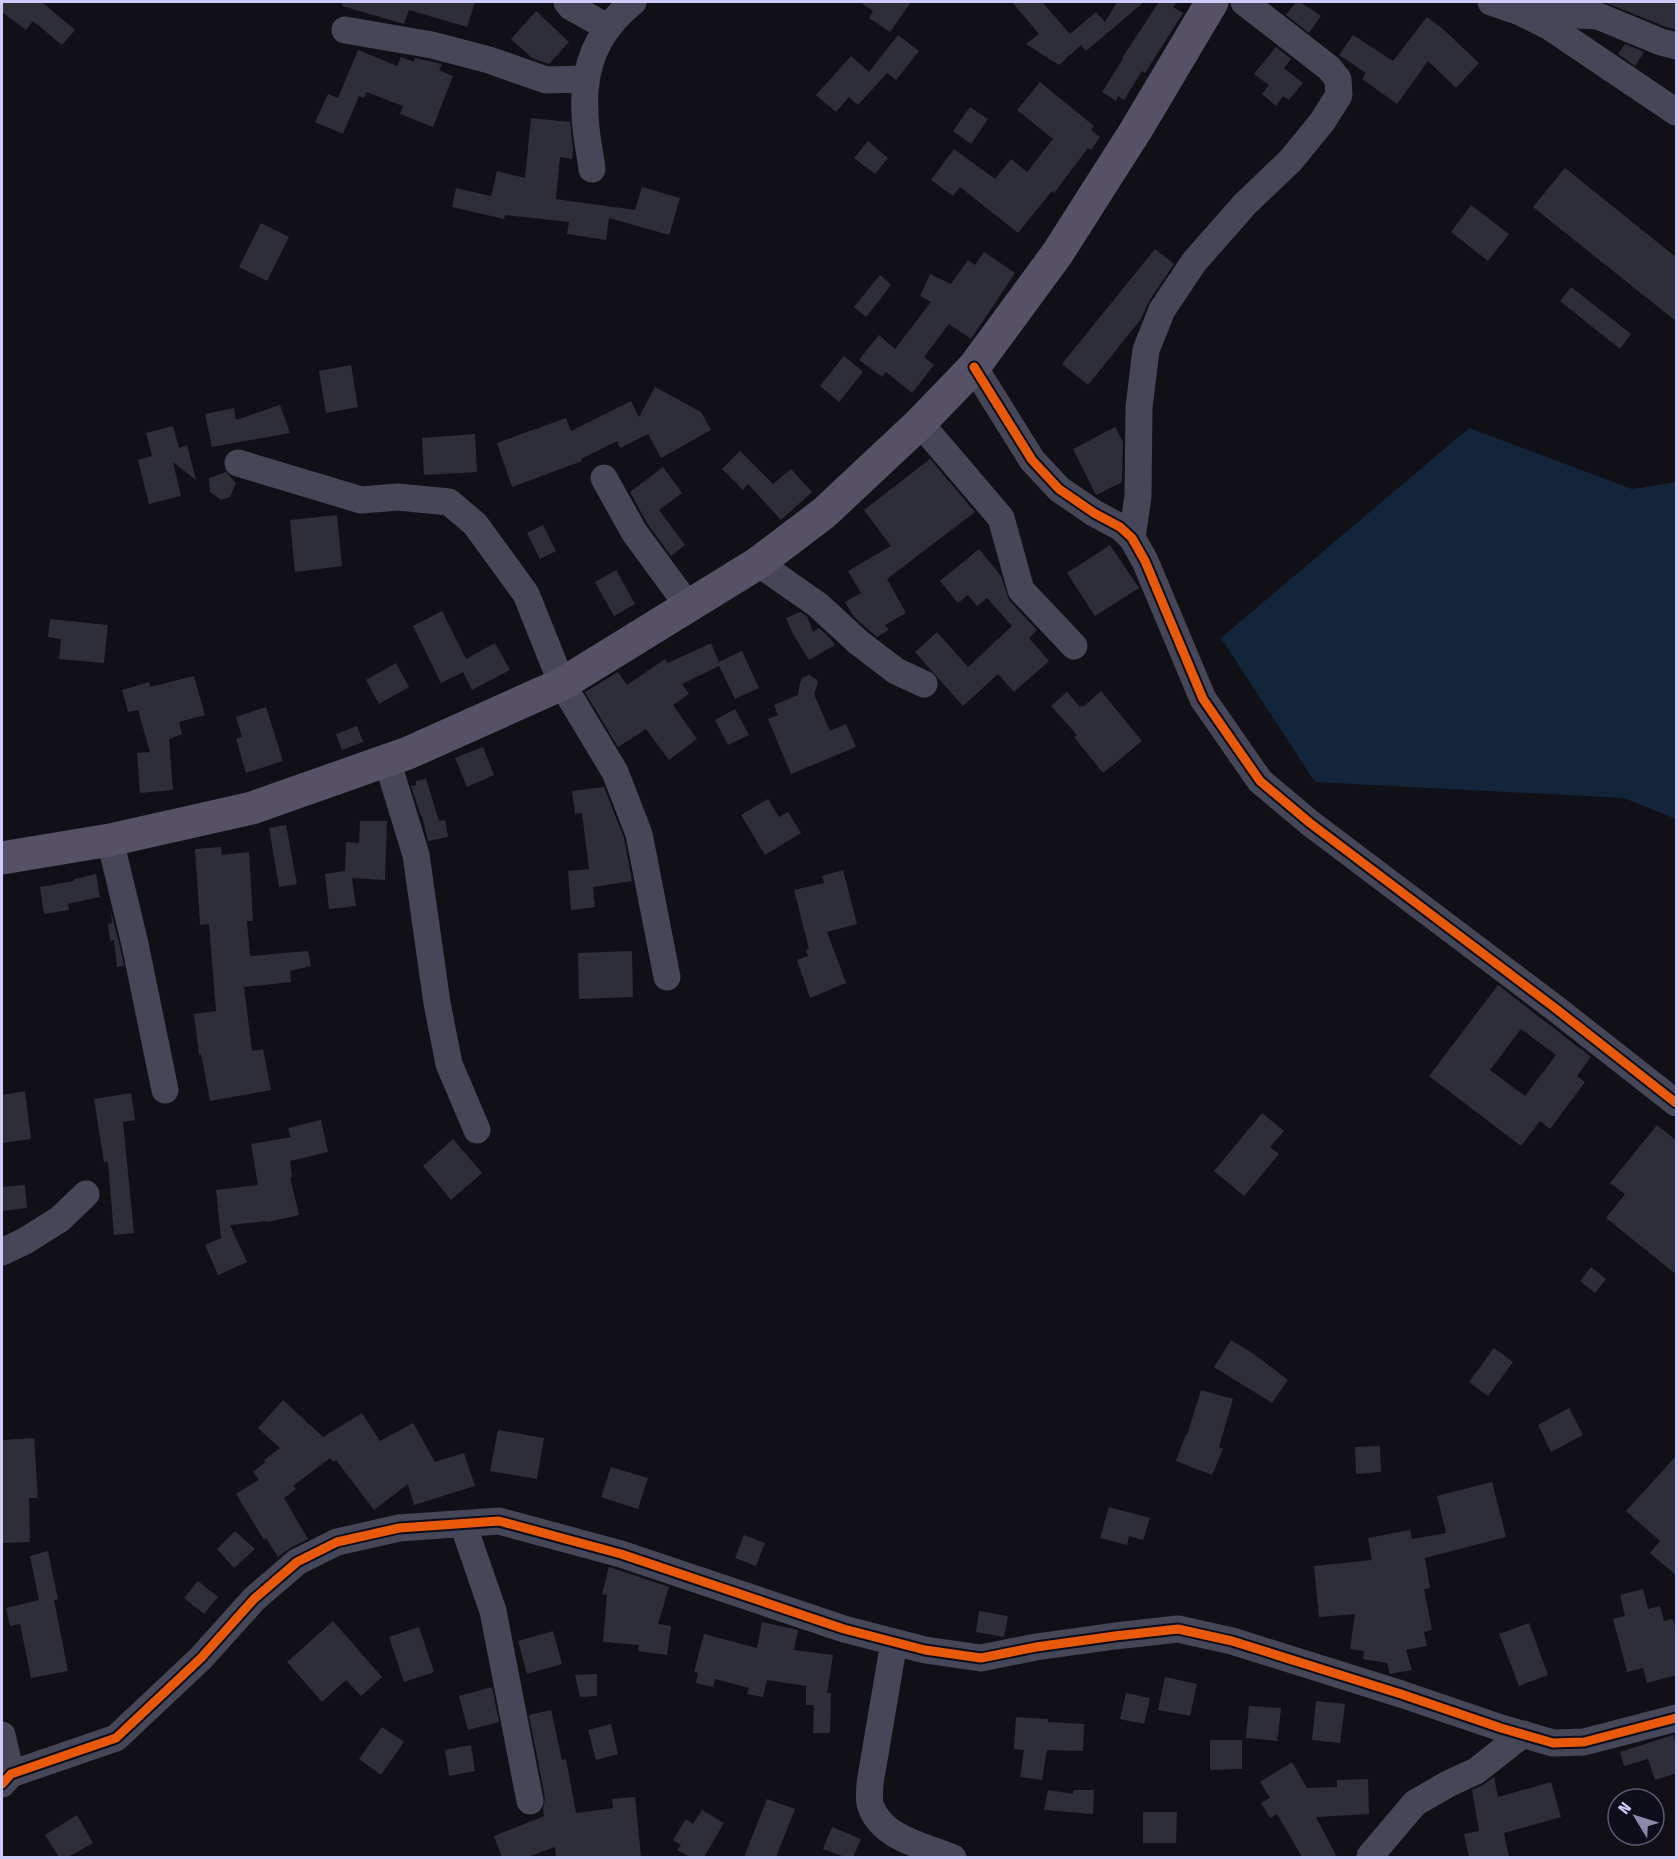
<svg xmlns="http://www.w3.org/2000/svg" width="1678" height="1859" viewBox="0 0 1678 1859" font-family="'Fira Sans Condensed',sans-serif">
	<style>
		.water { fill: #12253a }
		.building { fill: #2e2e39; fill-rule: evenodd }
		.lines { fill: none; stroke-linecap: round; stroke-linejoin: round }
		.minor { stroke: #454657; stroke-width: 27 }
		.major { stroke: #575168; stroke-width: 33 }
		.cycleway-casing { stroke: #0e0d1a; stroke-width: 13 }
		.cycleway { stroke: #e8590c; stroke-width: 9 }
	</style>
	<rect width="100%" height="100%" fill="#111017"/>
	<polygon class="water" points="1469,428 1632,489 1676,482 1676,819 1624,798 1315,782 1221,638"/>
	<g class="building">
		<polygon points="2,2 42,2 75,30 62,45 33,21 26,30 2,12"/>
		<polygon points="342,2 475,2 467,27 409,10 404,24 342,6"/>
		<polygon points="860,2 911,2 890,32 869,18 873,11"/>
		<polygon points="1012,2 1042,2 1070,34 1096,12 1105,22 1117,2 1144,2 1086,51 1081,45 1059,65 1026,44 1039,34"/>
		<polygon points="1159,2 1177,2 1173,7 1183,13 1145,73 1142,71 1124,100 1118,96 1116,101 1102,92 1123,59 1122,58"/>
		<polygon points="1296,2 1300,2 1321,16 1309,33 1286,15"/>
		<polygon points="1604,2 1677,2 1677,30 1666,27"/>
		<polygon points="536,11 569,42 549,64 532,58 511,39"/>
		<polygon points="1427,17 1444,30 1479,63 1456,88 1428,61 1397,104 1362,79 1366,73 1339,55 1353,35 1393,61"/>
		<polygon points="898,35 919,51 896,80 887,73 858,105 849,97 836,112 816,95 851,56 869,72"/>
		<polygon points="1625,44 1644,52 1635,66 1618,54"/>
		<polygon points="1276,47 1291,59 1284,68 1303,83 1289,100 1283,96 1276,106 1262,94 1269,85 1254,74"/>
		<polygon points="358,50 397,66 401,57 414,62 415,58 442,64 439,70 453,76 433,127 400,114 403,106 366,92 364,98 359,96 343,134 315,122 328,94 338,98"/>
		<polygon points="1040,82 1094,126 1091,130 1100,137 1091,150 1088,148 1054,193 1052,191 1018,233 960,187 953,196 931,180 954,149 995,179 1011,159 1027,172 1053,139 1017,110"/>
		<polygon points="970,107 988,119 971,144 953,131"/>
		<polygon points="531,118 570,122 573,149 572,159 560,157 556,199 635,210 642,187 680,198 669,235 609,218 606,240 567,234 569,222 505,215 504,219 452,207 456,188 491,196 497,171 525,178"/>
		<polygon points="868,141 888,158 875,174 854,158"/>
		<polygon points="1565,168 1677,258 1677,322 1533,207"/>
		<polygon points="1471,205 1509,234 1488,261 1451,232"/>
		<polygon points="261,223 289,237 267,281 239,267"/>
		<polygon points="1155,249 1174,264 1149,301 1141,319 1088,385 1062,364"/>
		<polygon points="984,252 1015,273 971,339 949,324 924,357 934,365 912,393 886,372 882,377 859,360 879,335 895,349 931,302 920,296 930,274 951,284 968,260 975,265"/>
		<polygon points="880,275 891,285 866,317 854,307"/>
		<polygon points="1571,287 1631,334 1620,349 1560,301"/>
		<polygon points="844,356 863,372 839,402 820,386"/>
		<polygon points="351,365 358,407 326,413 319,371"/>
		<polygon points="655,387 701,412 711,430 661,458 648,434 620,448 617,441 581,459 582,461 512,487 497,443 566,418 571,431 631,401 639,417"/>
		<polygon points="280,405 290,433 212,447 205,414 234,408 236,420"/>
		<polygon points="173,426 179,448 187,445 196,480 173,462 181,496 149,504 138,460 152,456 146,433"/>
		<polygon points="1115,427 1123,442 1122,482 1096,495 1073,449"/>
		<polygon points="475,434 477,472 424,475 422,438"/>
		<polygon points="740,451 773,484 791,469 812,492 781,520 748,484 743,490 722,469"/>
		<polygon points="930,459 975,512 887,579 906,613 885,625 889,630 877,637 854,617 845,602 861,593 848,571 891,546 864,510"/>
		<polygon points="663,467 682,493 659,510 685,545 671,556 647,523 630,492"/>
		<polygon points="226,472 236,483 230,497 221,500 210,492 209,478"/>
		<polygon points="337,515 342,566 295,572 290,520"/>
		<polygon points="543,525 556,551 540,559 527,533"/>
		<polygon points="1110,545 1139,588 1095,616 1067,573"/>
		<polygon points="979,549 1001,576 1009,600 1037,630 1029,638 1049,661 1014,692 998,674 963,706 915,652 937,632 968,667 1012,626 987,598 977,606 968,595 958,603 940,581"/>
		<polygon points="616,570 635,604 614,616 595,582"/>
		<polygon points="442,611 466,659 495,643 510,670 472,690 463,672 441,683 413,626"/>
		<polygon points="800,612 807,616 813,632 819,628 830,638 835,645 809,660 793,634 786,618"/>
		<polygon points="50,619 108,625 104,663 59,659 61,639 48,637"/>
		<polygon points="711,643 719,662 742,651 759,688 735,699 719,666 682,684 689,694 673,705 697,739 669,760 646,729 618,747 585,692 618,672 627,685 665,659 668,663"/>
		<polygon points="396,663 409,687 379,704 366,680"/>
		<polygon points="809,675 816,679 818,683 814,694 830,731 846,724 856,747 791,774 768,719 778,715 774,705 798,695 800,683 802,678"/>
		<polygon points="194,676 205,715 179,722 182,734 169,739 173,790 140,793 137,753 150,752 138,710 128,712 122,690 149,682 150,687"/>
		<polygon points="1101,691 1142,741 1103,773 1074,737 1077,735 1051,706 1067,692 1080,707 1082,705 1083,707"/>
		<polygon points="266,707 283,761 246,773 236,739 242,737 236,717"/>
		<polygon points="735,709 749,735 728,745 715,720"/>
		<polygon points="357,726 363,742 342,750 336,734"/>
		<polygon points="483,747 494,775 467,787 455,758"/>
		<polygon points="426,779 439,821 445,820 448,837 428,841 422,816 421,816 411,786 416,785 416,781"/>
		<polygon points="604,787 624,838 632,881 593,887 595,907 571,910 568,871 589,869 582,813 575,814 572,791"/>
		<polygon points="768,799 779,817 788,812 801,833 765,855 741,815"/>
		<polygon points="360,821 387,821 385,880 352,878 356,906 329,909 325,874 345,871 346,842 359,843"/>
		<polygon points="286,825 297,884 279,887 269,828"/>
		<polygon points="221,847 222,855 249,852 253,921 247,921 250,956 308,951 311,966 290,971 291,982 244,987 252,1051 263,1049 271,1090 210,1101 201,1054 199,1055 194,1014 216,1011 209,924 200,925 195,849"/>
		<polygon points="843,870 857,924 827,932 846,983 810,998 797,960 808,956 806,950 809,949 794,890 824,883 822,876"/>
		<polygon points="96,874 100,897 68,904 69,910 44,914 40,887 74,881 74,879"/>
		<polygon points="111,912 120,947 124,966 117,967 114,940 110,941 108,924 112,923"/>
		<polygon points="632,951 633,997 579,999 578,953"/>
		<path d="M1498,985l93,72 -14,19 8,6 -35,47 -10,-8 -19,25 -92,-70zM1521,1029l35,26 -31,41 -35,-26z"/>
		<polygon points="25,1091 31,1139 2,1143 2,1095"/>
		<polygon points="131,1093 135,1120 123,1122 134,1233 114,1235 108,1162 104,1162 94,1099"/>
		<polygon points="1262,1113 1284,1131 1270,1147 1279,1154 1244,1196 1214,1171"/>
		<polygon points="321,1120 328,1152 290,1161 292,1177 290,1177 299,1215 268,1222 267,1221 230,1225 247,1262 218,1275 205,1245 221,1238 216,1190 258,1185 251,1144 291,1137 288,1128"/>
		<polygon points="1657,1125 1677,1141 1677,1275 1606,1218 1625,1194 1610,1183"/>
		<polygon points="453,1139 482,1173 451,1200 423,1166"/>
		<polygon points="25,1185 27,1208 2,1211 2,1187"/>
		<polygon points="1591,1267 1606,1279 1595,1293 1580,1281"/>
		<polygon points="1231,1340 1255,1355 1288,1380 1272,1403 1214,1367"/>
		<polygon points="1494,1348 1513,1362 1488,1396 1469,1382"/>
		<polygon points="1201,1390 1233,1399 1219,1447 1223,1449 1212,1475 1176,1461 1186,1434 1187,1435"/>
		<polygon points="283,1400 323,1437 362,1413 380,1441 413,1423 435,1462 464,1453 475,1486 414,1505 408,1484 374,1510 336,1460 333,1462 330,1458 293,1486 296,1489 284,1498 308,1539 290,1548 278,1557 266,1538 264,1540 236,1494 259,1480 253,1472 265,1462 264,1460 280,1448 258,1428"/>
		<polygon points="1569,1408 1583,1435 1551,1452 1538,1425"/>
		<polygon points="498,1430 544,1438 537,1479 490,1471"/>
		<polygon points="34,1438 38,1498 29,1498 30,1542 2,1543 2,1440"/>
		<polygon points="1380,1446 1381,1472 1356,1474 1355,1447"/>
		<polygon points="1677,1455 1677,1576 1650,1553 1660,1541 1626,1511"/>
		<polygon points="611,1467 648,1478 638,1509 601,1497"/>
		<polygon points="1492,1482 1506,1537 1425,1558 1430,1588 1424,1589 1432,1630 1424,1632 1427,1646 1406,1650 1412,1670 1390,1674 1387,1663 1363,1659 1364,1651 1350,1649 1355,1614 1319,1617 1314,1566 1372,1560 1368,1538 1410,1530 1412,1539 1446,1533 1437,1496"/>
		<polygon points="1109,1507 1150,1518 1143,1540 1129,1536 1127,1545 1100,1538"/>
		<polygon points="235,1531 255,1549 234,1568 217,1549"/>
		<polygon points="744,1535 765,1543 756,1566 735,1558"/>
		<polygon points="48,1551 58,1599 54,1600 68,1671 31,1678 20,1624 10,1626 6,1608 39,1600 30,1556"/>
		<polygon points="609,1567 669,1587 658,1624 671,1626 667,1655 638,1651 639,1645 603,1642 607,1595 602,1594"/>
		<polygon points="198,1581 218,1597 204,1614 184,1598"/>
		<polygon points="1643,1589 1648,1609 1660,1606 1664,1621 1673,1619 1677,1634 1677,1675 1647,1683 1643,1668 1627,1672 1613,1619 1625,1616 1620,1595"/>
		<polygon points="979,1611 1008,1616 1004,1637 976,1632"/>
		<polygon points="333,1621 382,1677 361,1696 346,1680 322,1702 287,1662"/>
		<polygon points="762,1622 798,1630 794,1650 833,1655 827,1693 831,1693 830,1733 813,1733 814,1705 806,1705 806,1686 767,1680 763,1697 747,1694 749,1688 715,1679 713,1687 696,1683 698,1673 694,1672 704,1634 757,1648"/>
		<polygon points="1529,1623 1548,1675 1519,1686 1499,1634"/>
		<polygon points="419,1627 434,1672 404,1682 389,1637"/>
		<polygon points="553,1631 562,1664 527,1674 518,1641"/>
		<polygon points="597,1674 597,1696 580,1697 575,1675"/>
		<polygon points="1165,1677 1197,1684 1190,1716 1158,1710"/>
		<polygon points="492,1687 499,1722 468,1730 459,1696"/>
		<polygon points="1126,1693 1150,1698 1144,1724 1120,1719"/>
		<polygon points="1316,1701 1345,1704 1340,1743 1312,1740"/>
		<polygon points="1249,1706 1281,1708 1278,1737 1276,1737 1279,1741 1246,1738"/>
		<polygon points="551,1710 562,1760 566,1759 576,1813 613,1808 612,1799 635,1797 641,1857 556,1857 555,1847 528,1857 502,1857 494,1836 544,1816 543,1809 545,1798 529,1715"/>
		<polygon points="1016,1717 1048,1719 1048,1722 1084,1724 1083,1751 1047,1750 1042,1780 1020,1777 1024,1750 1014,1749"/>
		<polygon points="611,1724 618,1754 596,1760 588,1730"/>
		<polygon points="382,1727 404,1742 381,1775 359,1759"/>
		<polygon points="1673,1735 1677,1747 1677,1773 1655,1780 1648,1759 1624,1766 1620,1752"/>
		<polygon points="1210,1740 1242,1740 1242,1769 1210,1770"/>
		<polygon points="471,1745 475,1771 449,1776 445,1750"/>
		<polygon points="1292,1762 1307,1788 1337,1787 1337,1780 1368,1779 1369,1814 1316,1817 1337,1857 1302,1857 1277,1814 1270,1818 1261,1803 1270,1798 1260,1782"/>
		<polygon points="1494,1777 1498,1797 1551,1782 1561,1817 1504,1833 1509,1857 1469,1857 1464,1834 1479,1831 1472,1790 1483,1785"/>
		<polygon points="1048,1790 1073,1794 1074,1790 1094,1790 1093,1814 1044,1810"/>
		<polygon points="767,1799 795,1809 776,1857 744,1857"/>
		<polygon points="702,1810 724,1823 704,1857 690,1857 677,1850 681,1845 673,1840 686,1819 693,1824"/>
		<polygon points="1143,1812 1177,1812 1176,1843 1143,1843"/>
		<polygon points="77,1815 93,1843 68,1857 59,1857 45,1835"/>
		<polygon points="832,1827 861,1839 853,1857 845,1857 823,1849"/>
	</g>
	<g class="lines">
		<g class="minor">
			<polyline points="567,2 571,7 607,27"/>
			<polyline points="1491,2 1520,12 1550,27 1676,112"/>
			<polyline points="1530,13 1598,16 1661,42 1676,46"/>
			<polyline points="345,30 432,45 489,60 546,80 586,79"/>
			<path d="M592,169c-2,-18 -7,-37 -7,-56 -3,-46 12,-82 48,-111"/>
			<polyline points="974,367 1032,460 1059,489 1094,513 1120,527 1132,538 1145,561 1203,699 1260,781 1310,823 1555,1008 1676,1103"/>
			<polyline points="920,423 1001,518 1021,590 1074,646"/>
			<polyline points="238,463 361,500 398,497 449,502 475,524 526,594 562,684 615,772 639,834 667,977"/>
			<polyline points="604,478 634,532 689,607"/>
			<polyline points="1132,538 1138,496 1139,407 1146,350 1162,310 1194,262 1245,204 1291,160 1322,122 1339,95 1338,79 1329,68 1244,2"/>
			<polyline points="758,563 818,605 858,642 896,671 924,684"/>
			<polyline points="387,760 416,855 437,1003 449,1064 477,1130"/>
			<polyline points="110,840 135,944 165,1090"/>
			<polyline points="2,1252 25,1241 60,1219 86,1194"/>
			<polyline points="463,1524 493,1611 530,1801"/>
			<path d="M894,1642l-24,141c0,7 -2,17 1,24 12,32 54,39 82,51"/>
			<polyline points="2,1735 11,1774"/>
			<polyline points="2,1784 11,1774 116,1738 201,1658 254,1599 297,1562 337,1542 399,1528 499,1521 621,1554 844,1629 925,1650 981,1658 1036,1647 1115,1636 1178,1629 1232,1641 1401,1694 1501,1728 1553,1743 1584,1742 1676,1718"/>
			<polyline points="1370,1856 1415,1803 1448,1784 1476,1771 1523,1734"/>
		</g>
		<polyline class="major" points="2,858 110,840 252,808 408,753 562,684 758,563 824,513 920,423 974,367 1057,254 1136,130 1212,2"/>
		<defs>
			<g id="cycleway">
				<polyline points="974,367 1032,460 1059,489 1094,513 1120,527 1132,538 1145,561 1203,699 1260,781 1310,823 1555,1008 1676,1103"/>
				<polyline points="2,1784 11,1774 116,1738 201,1658 254,1599 297,1562 337,1542 399,1528 499,1521 621,1554 844,1629 925,1650 981,1658 1036,1647 1115,1636 1178,1629 1232,1641 1401,1694 1501,1728 1553,1743 1584,1742 1676,1718"/>
			</g>
		</defs>
		<use href="#cycleway" class="cycleway-casing"/>
		<use href="#cycleway" class="cycleway"/>
	</g>
	<rect width="1678" height="1859" fill="none" stroke="#cccbf9" stroke-width="6"/>
	<g transform="translate(1636 1817) rotate(308)"><circle r="28" fill="#0e0d1a" stroke="#5a5973" stroke-width="1.5"/>
	<path d="M0-4.5L10 22L0 15L-10 22Z" fill="#8b8aaa"/>
	<text y="-9" font-size="16" font-weight="bold" text-anchor="middle" fill="#cccbf9">N</text>
	</g>
</svg>
